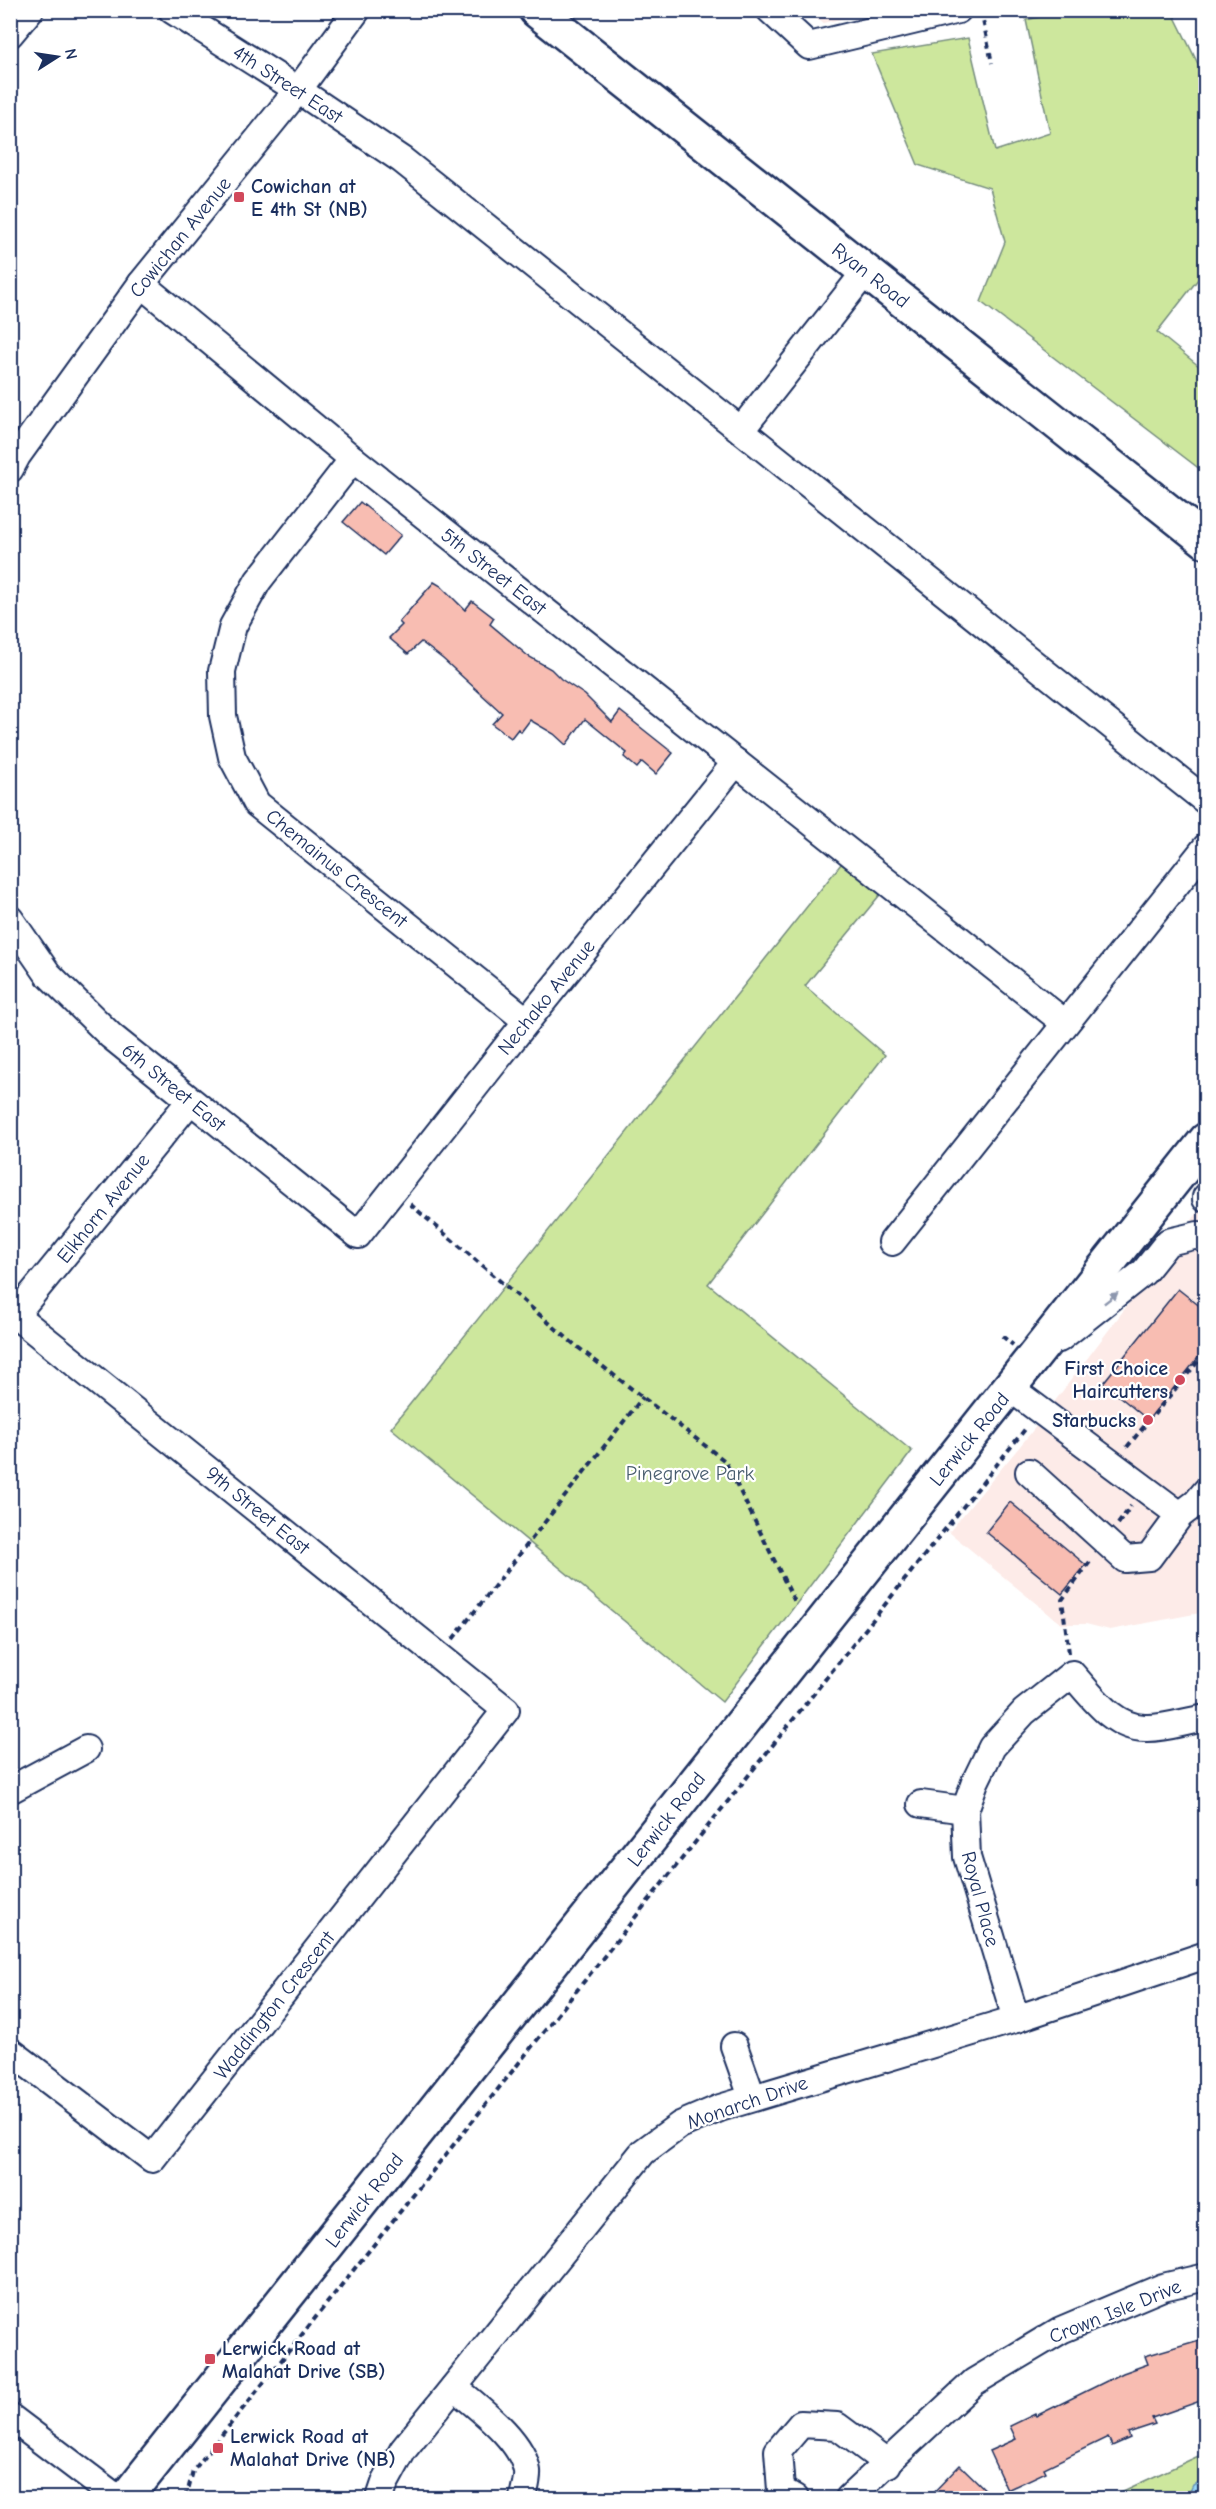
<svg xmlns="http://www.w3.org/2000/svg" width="1216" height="2509" viewBox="0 0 1216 2509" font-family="'Comic Neue',sans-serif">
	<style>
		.built { fill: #fdebe8 }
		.green { fill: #cde79d; stroke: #748b7e; stroke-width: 1.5 }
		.water { fill: #97d5f8; stroke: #6593ba; stroke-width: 1.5 }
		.building { fill: #f8bdb2; stroke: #1b2f5e; stroke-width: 1.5 }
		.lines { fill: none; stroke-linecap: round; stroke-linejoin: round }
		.minor-casing { stroke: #1b2f5e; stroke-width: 30 }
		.major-casing { stroke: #1b2f5e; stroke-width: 38 }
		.path { stroke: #1b2f5e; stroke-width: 4; stroke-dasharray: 6 4.5; stroke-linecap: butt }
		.minor { stroke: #fff; stroke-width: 26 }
		.major { stroke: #fff; stroke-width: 33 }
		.oneway { fill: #8d97ae }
		.poi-dot { fill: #d1495b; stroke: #fff; stroke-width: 2 }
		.labels { text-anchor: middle; stroke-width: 4.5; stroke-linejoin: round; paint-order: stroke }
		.street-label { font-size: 20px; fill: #1b2f5e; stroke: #fff }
		.poi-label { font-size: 20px; font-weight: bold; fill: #1b2f5e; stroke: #fff; text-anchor: start }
		.park-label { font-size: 20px; fill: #485d6e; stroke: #fff }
	</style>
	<rect width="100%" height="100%" fill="#fff"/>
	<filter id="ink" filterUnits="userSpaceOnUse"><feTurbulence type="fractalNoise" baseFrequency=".0167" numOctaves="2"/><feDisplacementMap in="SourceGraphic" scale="12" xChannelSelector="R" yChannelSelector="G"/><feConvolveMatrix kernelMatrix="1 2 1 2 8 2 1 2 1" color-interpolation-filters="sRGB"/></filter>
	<g filter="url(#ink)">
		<g class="built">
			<polygon points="805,11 877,11 823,23"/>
			<polygon points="1205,1203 1205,1612 1110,1630 1086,1624 1061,1624 949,1532 1030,1434"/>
		</g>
		<g class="green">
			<polygon points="1065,11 1172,11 1205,78 1206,269 1157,332 1205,371 1205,473 981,302 1005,242 990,188 918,165 872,54 968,38 995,151 1050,133 1026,20"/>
			<polygon points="849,854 888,885 805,986 885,1055 708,1284 912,1451 722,1702 391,1428"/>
			<polygon points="1205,2453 1205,2498 1108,2498"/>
		</g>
		<polygon class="water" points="1205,2478 1205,2498 1187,2498 1193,2485"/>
		<g class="building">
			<polygon points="360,502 401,535 384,555 343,522"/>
			<polygon points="434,582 441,586 465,610 472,601 494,618 490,624 528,656 551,669 561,679 585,695 612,722 620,711 673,753 656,774 642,762 637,768 624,757 627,753 585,719 566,745 554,734 530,720 521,732 518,729 511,738 492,724 502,713 443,659 421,642 408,654 389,638 402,625 399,622"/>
			<polygon points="1178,1289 1206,1311 1206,1348 1148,1420 1103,1383"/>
			<polygon points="1010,1502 1086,1565 1062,1594 986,1532"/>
			<polygon points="1206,2338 1206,2399 1152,2418 1155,2424 1128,2433 1130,2438 1112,2446 1108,2437 1044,2468 1046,2472 1007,2490 989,2451 1016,2439 1010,2426 1035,2414 1036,2416 1123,2373 1148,2364 1145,2356"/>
			<polygon points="960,2465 995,2499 927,2499"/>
		</g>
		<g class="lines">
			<defs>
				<g id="minor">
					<polyline points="172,10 298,90 402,160 1206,801"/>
					<polyline points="770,10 809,46 958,10"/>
					<polyline points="10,34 30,10"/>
					<polyline points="141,284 353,459 1065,1023"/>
					<polyline points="741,430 866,271"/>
					<polyline points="353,459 258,581 233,626 222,671 223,716 232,757 257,804 527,1021"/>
					<polyline points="10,469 17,456 141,284 298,90 357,10"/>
					<polyline points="10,919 48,974 111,1036 358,1235 527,1021 736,762"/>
					<polyline points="1206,1197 1206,1199"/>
					<polyline points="892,1242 1206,847"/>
					<polyline points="10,1311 506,1710 152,2159 10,2051"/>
					<polyline points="15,1315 190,1101"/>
					<polyline points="1059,1339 1144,1272 1168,1242 1198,1235 1206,1240"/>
					<polyline points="1010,1388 1180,1515 1196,1503 1206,1491"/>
					<polyline points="1029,1472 1125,1559 1149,1557 1180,1515"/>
					<polyline points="10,1790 86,1749"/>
					<polyline points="921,1804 965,1810"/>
					<path d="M1016,2019l-49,-162 -2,-47 10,-28 17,-35 32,-35 48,-38c20,22 41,54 73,54 19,1 41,-7 61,-10"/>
					<polyline points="734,2046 752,2097"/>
					<path d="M454,2387c23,20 68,52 73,84 1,8 -3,20 -4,27"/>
					<polyline points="10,2417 117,2498"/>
					<polyline points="380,2498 385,2483 403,2450 643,2152 680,2125 720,2108 1016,2019 1206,1955"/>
					<polyline points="795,2498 781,2490 778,2451 801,2424 837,2426 888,2464"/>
					<polyline points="849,2498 974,2382 1061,2330 1163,2287 1206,2277"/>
				</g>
				<g id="major">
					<polyline points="536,10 1206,541"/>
					<polyline points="126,2498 1206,1140"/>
				</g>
			</defs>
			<use href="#minor" class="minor-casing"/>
			<use href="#major" class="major-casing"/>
			<g class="path">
				<polyline points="981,11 992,63"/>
				<polyline points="410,1204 575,1345 725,1461 796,1604"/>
				<polyline points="1002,1336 1013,1345"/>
				<polyline points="1127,1447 1206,1352"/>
				<polyline points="1118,1524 1131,1506"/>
				<polyline points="453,1639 643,1397"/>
				<polyline points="1069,1653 1062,1600 1092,1559"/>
				<polyline points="186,2498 193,2471 1026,1428"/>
			</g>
			<use href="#minor" class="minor"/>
			<use href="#major" class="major"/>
		</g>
		<defs><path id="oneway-solid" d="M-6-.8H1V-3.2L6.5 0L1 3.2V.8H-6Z" transform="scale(1.5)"/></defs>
		<use class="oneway" href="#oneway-solid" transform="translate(1111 1298) rotate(-38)"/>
	</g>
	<g class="poi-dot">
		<rect x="233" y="191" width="12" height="12" rx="3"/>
		<circle cx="1180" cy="1380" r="6"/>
		<circle cx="1148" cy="1420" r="6"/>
		<rect x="204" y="2353" width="12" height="12" rx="3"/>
		<rect x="212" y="2442" width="12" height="12" rx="3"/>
	</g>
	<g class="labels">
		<g class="street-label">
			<text transform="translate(288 84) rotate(33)" y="7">4th Street East</text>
			<text transform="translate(180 237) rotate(-51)" y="7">Cowichan Avenue</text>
			<text transform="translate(871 275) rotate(38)" y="7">Ryan Road</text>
			<text transform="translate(494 571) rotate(38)" y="7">5th Street East</text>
			<text transform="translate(337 868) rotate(39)" y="7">Chemainus Crescent</text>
			<text transform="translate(546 997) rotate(-51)" y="7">Nechako Avenue</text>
			<text transform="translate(174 1087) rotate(39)" y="7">6th Street East</text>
			<text transform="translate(103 1208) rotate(-51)" y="7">Elkhorn Avenue</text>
			<text transform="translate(969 1439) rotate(-51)" y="7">Lerwick Road</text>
			<text transform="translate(258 1510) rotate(39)" y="7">9th Street East</text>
			<text transform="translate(666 1819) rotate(-52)" y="7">Lerwick Road</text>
			<text transform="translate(981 1899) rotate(75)" y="7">Royal Place</text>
			<text transform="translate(274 2005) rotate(-52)" y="7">Waddington Crescent</text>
			<text transform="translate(747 2102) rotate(-19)" y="7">Monarch Drive</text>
			<text transform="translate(364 2200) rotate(-52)" y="7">Lerwick Road</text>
			<text transform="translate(1115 2311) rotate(-22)" y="7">Crown Isle Drive</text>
		</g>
		<g class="poi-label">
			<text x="251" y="193">Cowichan at<tspan x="251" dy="23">E 4th St (NB)</tspan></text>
			<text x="1168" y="1375" text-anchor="end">First Choice<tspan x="1168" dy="23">Haircutters</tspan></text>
			<text x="1136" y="1427" text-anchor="end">Starbucks</text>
			<text x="222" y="2355">Lerwick Road at<tspan x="222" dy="23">Malahat Drive (SB)</tspan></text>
			<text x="230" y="2443">Lerwick Road at<tspan x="230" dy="23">Malahat Drive (NB)</tspan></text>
		</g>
		<g class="park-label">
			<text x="690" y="1480">Pinegrove Park</text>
		</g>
	</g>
	<rect width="1216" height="2509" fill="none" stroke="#fff" stroke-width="36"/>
	<rect x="18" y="18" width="1180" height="2473" fill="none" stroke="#1b2f5e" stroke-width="2" filter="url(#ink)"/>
	<g transform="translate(57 57) rotate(78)" stroke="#ffffff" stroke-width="4.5" paint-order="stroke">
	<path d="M0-4.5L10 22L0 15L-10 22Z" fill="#1b2f5e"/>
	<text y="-9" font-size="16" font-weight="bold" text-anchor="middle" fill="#1b2f5e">N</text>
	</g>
</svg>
